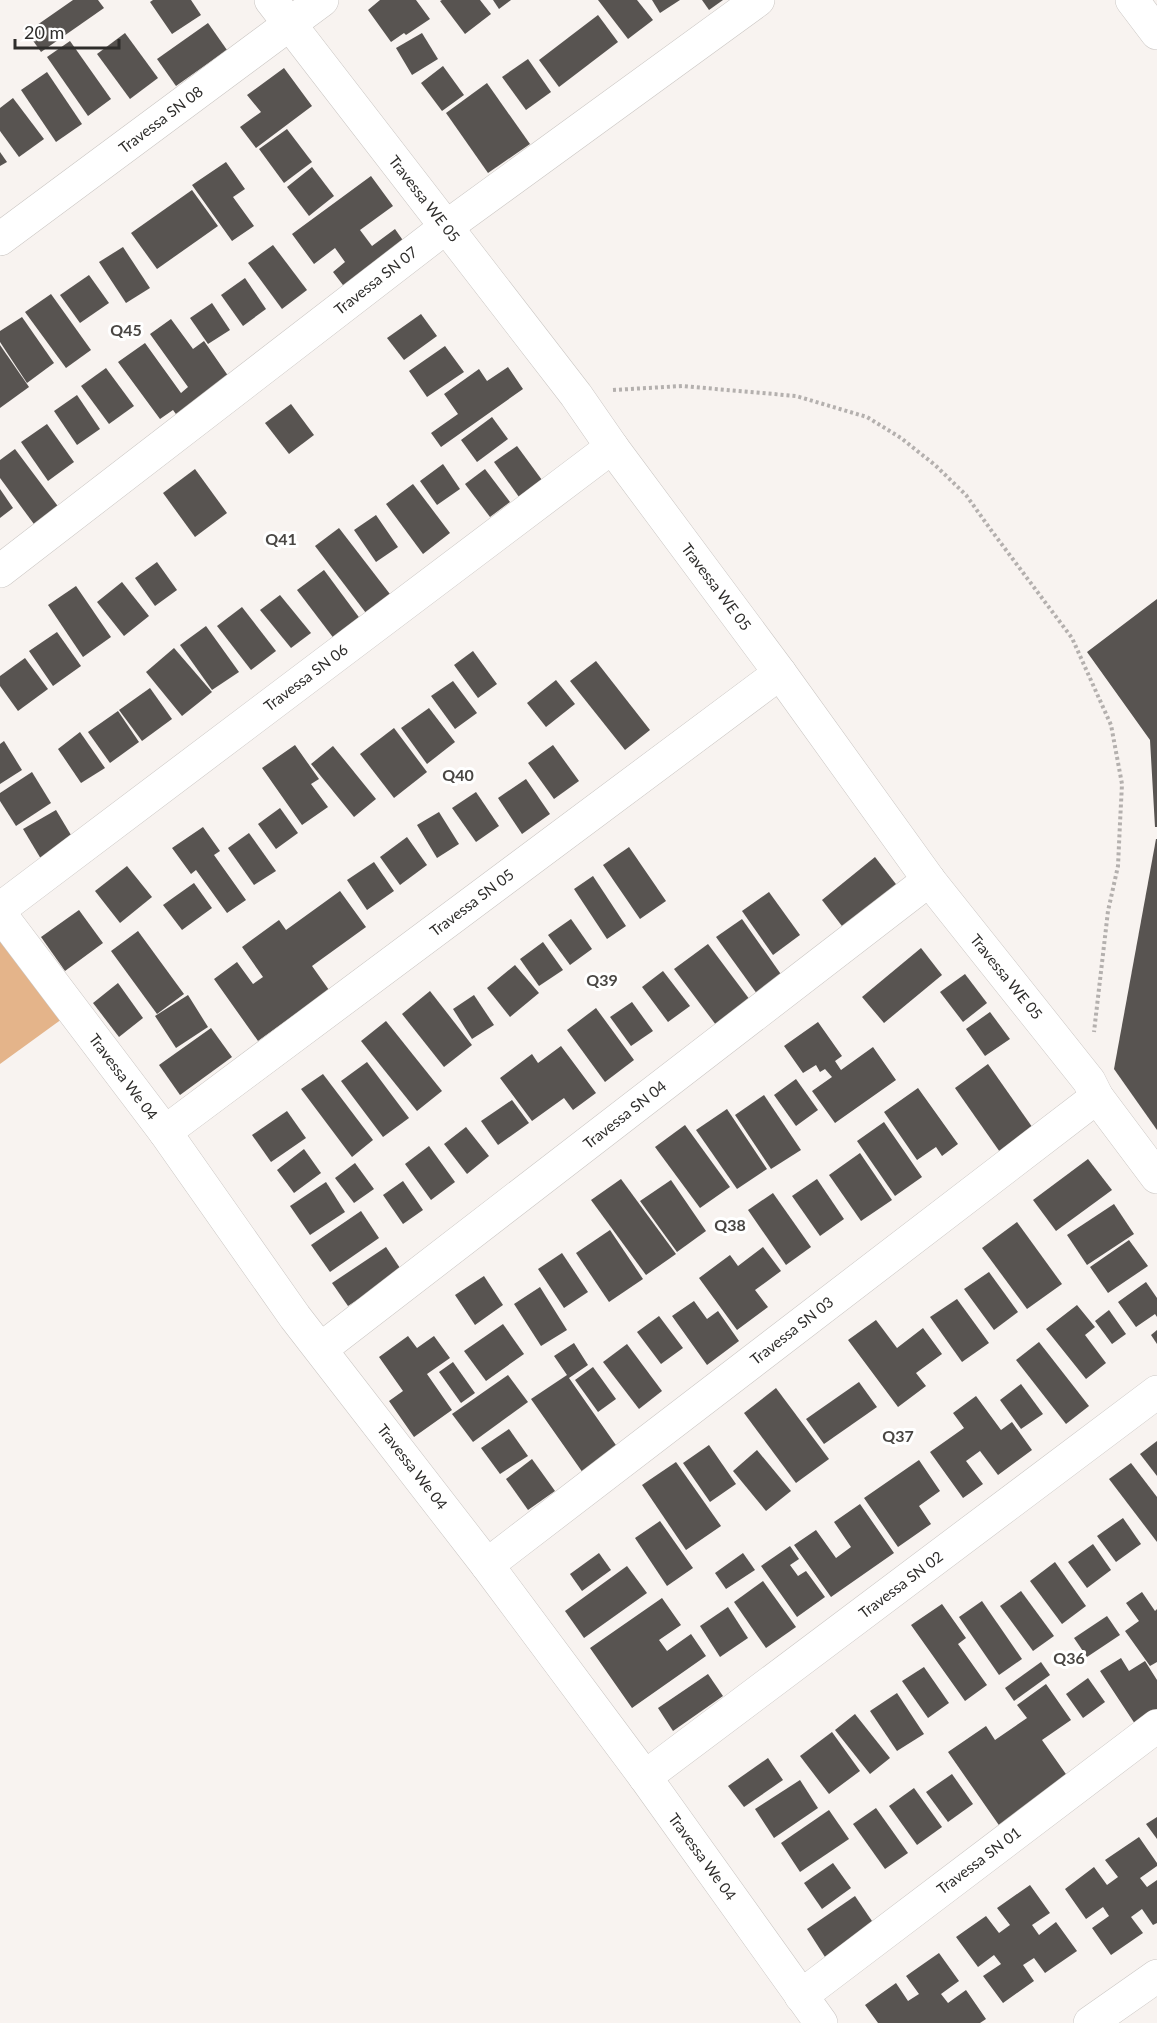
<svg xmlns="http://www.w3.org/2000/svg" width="1157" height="2023" viewBox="0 0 1157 2023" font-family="Lato,sans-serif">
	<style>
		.forest { fill: #e4b48a }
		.building { fill: #585451 }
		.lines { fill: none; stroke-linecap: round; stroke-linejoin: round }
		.minor-casing { stroke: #cbc7c4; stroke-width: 34 }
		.tertiary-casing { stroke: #cbc7c4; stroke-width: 34 }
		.path { stroke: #b4b0ae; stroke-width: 4; stroke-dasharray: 3 3; stroke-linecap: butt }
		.minor { stroke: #fff; stroke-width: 33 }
		.tertiary { stroke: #fff; stroke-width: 33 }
		.labels { text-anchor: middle; stroke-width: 6; stroke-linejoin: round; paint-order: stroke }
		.street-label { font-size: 15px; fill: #2e2d2b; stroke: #fff }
		.neighbourhood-label { font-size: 16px; font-weight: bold; fill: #494643; stroke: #fff }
	</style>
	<rect width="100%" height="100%" fill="#f8f3f0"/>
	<polygon class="forest" points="0,915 73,1011 0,1064"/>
	<g class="building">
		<polygon points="73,0 98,0 104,8 41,52 27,32"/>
		<polygon points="153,0 191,0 201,15 172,34 150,2"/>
		<polygon points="380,0 416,0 430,19 406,35 404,33 391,42 368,10"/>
		<polygon points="442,0 480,0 491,14 465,34 440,1"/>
		<polygon points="493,0 511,0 499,9"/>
		<polygon points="598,0 637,0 653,20 628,39"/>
		<polygon points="652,0 680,0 660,13"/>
		<polygon points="702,0 723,0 709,10"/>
		<polygon points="598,15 618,42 559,87 539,60"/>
		<polygon points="208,23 227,50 176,86 157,59"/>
		<polygon points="125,33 158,78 130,99 97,54"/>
		<polygon points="422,33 438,59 412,75 396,48"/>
		<polygon points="70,41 111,99 88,116 47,57"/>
		<polygon points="528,59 551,92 526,110 502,77"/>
		<polygon points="443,66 464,95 442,111 421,83"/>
		<polygon points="284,68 312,106 256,148 240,127 261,112 247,95"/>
		<polygon points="47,72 82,124 56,142 21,90"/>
		<polygon points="487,83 530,144 488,173 446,113"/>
		<polygon points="13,98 44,139 19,157 0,131 0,108"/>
		<polygon points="287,129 312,162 284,183 259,149"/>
		<polygon points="0,152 7,162 0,166"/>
		<polygon points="226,162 245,189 233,197 254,226 232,241 192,185"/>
		<polygon points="312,167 334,196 309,216 287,187"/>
		<polygon points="371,176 393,206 360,230 372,246 395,229 409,249 349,293 333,272 345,262 335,248 314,264 292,234"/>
		<polygon points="192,190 218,226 157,269 131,233"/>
		<polygon points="273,245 307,290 282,309 248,263"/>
		<polygon points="123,247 150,288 126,303 99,262"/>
		<polygon points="89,275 109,303 80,323 60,295"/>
		<polygon points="245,278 266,309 243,326 221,295"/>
		<polygon points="51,294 91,350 66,368 25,312"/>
		<polygon points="212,303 230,330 208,344 190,318"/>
		<polygon points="421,314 437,336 404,360 387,338"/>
		<polygon points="22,317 54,363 27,383 0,342 0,331"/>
		<polygon points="171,319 193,349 204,341 231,380 181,421 173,410 160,419 118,362 145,343 181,393 188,387 150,334"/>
		<polygon points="0,345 29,387 0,408"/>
		<polygon points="445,346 464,372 427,397 409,371"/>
		<polygon points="508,367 523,389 441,447 431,433 458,414 444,394 479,369 487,381"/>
		<polygon points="106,368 134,406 109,424 81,386"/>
		<polygon points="77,395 100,429 77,445 54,411"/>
		<polygon points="291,404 314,435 289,454 265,423"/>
		<polygon points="492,417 508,439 477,462 461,440"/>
		<polygon points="47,424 74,462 48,481 21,442"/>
		<polygon points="517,446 542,480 519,497 494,462"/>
		<polygon points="15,449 66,517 42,535 0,478 0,460"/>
		<polygon points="443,464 460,489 437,505 420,481"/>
		<polygon points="195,469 227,513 195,537 163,493"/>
		<polygon points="485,469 510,502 490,517 465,484"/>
		<polygon points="413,484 450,533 423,554 386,504"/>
		<polygon points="0,489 13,508 0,518"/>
		<polygon points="376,515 398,547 376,562 354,530"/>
		<polygon points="339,528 393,598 369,617 315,546"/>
		<polygon points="157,562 177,590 155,606 135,578"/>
		<polygon points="324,570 361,620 335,640 297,590"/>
		<polygon points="122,582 149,616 124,636 97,602"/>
		<polygon points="76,586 111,637 83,657 48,605"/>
		<polygon points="280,595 311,633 291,648 260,610"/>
		<polygon points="1157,599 1157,827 1155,827 1150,740 1087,652"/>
		<polygon points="242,607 276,651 251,670 217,626"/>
		<polygon points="206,626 239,672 212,690 180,645"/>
		<polygon points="57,632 81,666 53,686 29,651"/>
		<polygon points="174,648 212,692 182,716 146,672"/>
		<polygon points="473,651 497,684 478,698 454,665"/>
		<polygon points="25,658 48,689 18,711 0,686 0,676"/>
		<polygon points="596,661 650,730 625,750 570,681"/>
		<polygon points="556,680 575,704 546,727 527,703"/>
		<polygon points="453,681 477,713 455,729 431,696"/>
		<polygon points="150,688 172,719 142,741 119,710"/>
		<polygon points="429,708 455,742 427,764 401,728"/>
		<polygon points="118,711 139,742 110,763 88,732"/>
		<polygon points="394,728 427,772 394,798 360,754"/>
		<polygon points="80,732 105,768 81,783 58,749"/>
		<polygon points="4,741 22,770 0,784 0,744"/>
		<polygon points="295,745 319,779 311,784 328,807 302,825 262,768"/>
		<polygon points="553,745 579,781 554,799 528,763"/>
		<polygon points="333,746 376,799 354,817 311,764"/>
		<polygon points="32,772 51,803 16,826 0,801 0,793"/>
		<polygon points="526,779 550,814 522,834 498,798"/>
		<polygon points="476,792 499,826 476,842 452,808"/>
		<polygon points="280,808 298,833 276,849 258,824"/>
		<polygon points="56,810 74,840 41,859 23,829"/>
		<polygon points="439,812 459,844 437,858 417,825"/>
		<polygon points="203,827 220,851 214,855 246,900 227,913 196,870 191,874 172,848"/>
		<polygon points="249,833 276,871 254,885 228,848"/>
		<polygon points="407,837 427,865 400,885 380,857"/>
		<polygon points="1156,839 1157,839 1157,1130 1114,1069"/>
		<polygon points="629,847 666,901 640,919 603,865"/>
		<polygon points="875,857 899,888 845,930 822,900"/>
		<polygon points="374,862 394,891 367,910 347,880"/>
		<polygon points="127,866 152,897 120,923 95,891"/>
		<polygon points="593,876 626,926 607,939 574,889"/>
		<polygon points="194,883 212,908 182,930 163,905"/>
		<polygon points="340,891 366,927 312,966 329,990 258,1041 214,979 237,962 253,984 263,977 242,947 279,920 286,930"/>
		<polygon points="769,892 800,935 773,955 742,911"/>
		<polygon points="79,910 103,943 65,971 41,937"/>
		<polygon points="571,919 592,949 570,965 548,935"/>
		<polygon points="742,919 785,980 760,998 716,937"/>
		<polygon points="138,931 184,994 157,1014 111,951"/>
		<polygon points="543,942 563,970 539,986 520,959"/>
		<polygon points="708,944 753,1004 719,1029 674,969"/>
		<polygon points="921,948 942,975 884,1023 862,997"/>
		<polygon points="515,965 539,993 510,1017 487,988"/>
		<polygon points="663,971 690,1006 668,1022 642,987"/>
		<polygon points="965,974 987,1003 963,1022 940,992"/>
		<polygon points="118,983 143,1018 119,1037 93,1003"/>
		<polygon points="430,991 472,1045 444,1067 402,1014"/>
		<polygon points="188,995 208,1027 176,1048 155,1016"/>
		<polygon points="474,995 494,1025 472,1039 453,1009"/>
		<polygon points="632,1002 653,1031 631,1046 610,1017"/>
		<polygon points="596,1008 634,1060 605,1082 567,1030"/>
		<polygon points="990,1012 1010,1039 985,1056 966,1029"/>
		<polygon points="386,1021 442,1091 417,1111 361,1041"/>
		<polygon points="818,1022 842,1056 835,1061 841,1070 873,1047 896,1080 835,1123 812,1091 832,1077 825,1069 820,1072 816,1065 803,1073 784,1046"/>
		<polygon points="211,1028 232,1057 180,1095 159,1065"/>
		<polygon points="561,1046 596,1093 573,1110 564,1098 532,1121 500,1078 532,1054 538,1063"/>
		<polygon points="367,1062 409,1118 383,1137 341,1081"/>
		<polygon points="988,1064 1035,1131 1002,1155 955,1088"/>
		<polygon points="323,1074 373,1140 352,1157 301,1089"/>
		<polygon points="796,1079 818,1110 796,1126 774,1095"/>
		<polygon points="918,1088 958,1144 942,1156 936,1147 917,1160 884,1112"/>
		<polygon points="764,1095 801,1150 771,1169 735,1115"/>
		<polygon points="512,1100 529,1123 498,1145 481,1121"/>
		<polygon points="727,1109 767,1169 737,1189 696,1130"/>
		<polygon points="287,1111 306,1138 271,1162 252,1135"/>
		<polygon points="884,1122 922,1177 895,1196 857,1141"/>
		<polygon points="685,1125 730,1187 700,1208 655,1147"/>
		<polygon points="466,1127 489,1156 467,1174 444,1144"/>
		<polygon points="429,1146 455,1182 431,1200 405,1164"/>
		<polygon points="304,1149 321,1173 294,1193 277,1170"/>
		<polygon points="860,1153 892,1200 861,1221 829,1175"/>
		<polygon points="1088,1159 1112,1190 1056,1231 1033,1200"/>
		<polygon points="355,1163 374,1189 354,1203 335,1178"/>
		<polygon points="621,1179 676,1254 646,1275 591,1200"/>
		<polygon points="817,1179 844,1219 820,1236 792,1196"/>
		<polygon points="671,1180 706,1231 677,1252 640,1201"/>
		<polygon points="403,1181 423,1210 403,1224 383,1195"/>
		<polygon points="326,1182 345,1212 310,1235 290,1206"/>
		<polygon points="773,1193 811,1247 786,1265 748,1210"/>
		<polygon points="1114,1204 1134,1234 1087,1265 1067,1235"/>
		<polygon points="361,1211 379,1238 330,1272 311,1245"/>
		<polygon points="1017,1222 1062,1284 1027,1309 982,1248"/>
		<polygon points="610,1230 643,1279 609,1302 576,1253"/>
		<polygon points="1129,1240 1148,1266 1108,1293 1090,1267"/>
		<polygon points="386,1247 402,1271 348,1306 332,1283"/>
		<polygon points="763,1247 781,1271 755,1290 768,1307 737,1330 699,1278 730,1255 738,1266"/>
		<polygon points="562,1253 588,1292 564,1308 538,1269"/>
		<polygon points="989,1272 1018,1312 994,1330 964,1289"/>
		<polygon points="484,1276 503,1305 475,1325 455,1295"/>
		<polygon points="1146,1282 1157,1298 1157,1317 1155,1314 1136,1327 1118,1302"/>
		<polygon points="540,1287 567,1330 541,1346 514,1304"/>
		<polygon points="957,1299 989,1343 962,1362 930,1317"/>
		<polygon points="694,1301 707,1319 718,1311 739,1341 707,1365 672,1316"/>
		<polygon points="1077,1305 1095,1327 1085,1335 1106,1363 1086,1379 1046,1329"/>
		<polygon points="1109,1310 1126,1334 1112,1344 1095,1321"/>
		<polygon points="659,1316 683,1348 661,1364 637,1332"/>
		<polygon points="876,1320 897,1348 923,1328 942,1354 916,1373 926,1386 898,1407 848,1340"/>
		<polygon points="503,1324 524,1354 486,1381 464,1351"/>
		<polygon points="1157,1330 1157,1344 1151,1335"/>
		<polygon points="408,1336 417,1348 434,1336 450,1358 427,1374 452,1410 414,1437 389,1401 403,1391 379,1357"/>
		<polygon points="1039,1342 1089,1406 1066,1424 1016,1360"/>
		<polygon points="574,1343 588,1365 569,1378 618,1448 583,1473 531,1399 567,1375 554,1356"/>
		<polygon points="627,1344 662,1391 639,1409 603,1362"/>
		<polygon points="453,1362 475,1393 461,1403 439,1372"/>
		<polygon points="593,1367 616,1399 598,1412 575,1380"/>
		<polygon points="508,1375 528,1402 473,1442 452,1414"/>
		<polygon points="859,1382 877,1407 824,1444 806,1419"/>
		<polygon points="1021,1384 1043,1414 1021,1429 1000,1400"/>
		<polygon points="776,1388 829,1459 796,1483 744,1413"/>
		<polygon points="976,1396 1001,1430 1012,1422 1032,1450 998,1475 980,1451 966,1461 983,1484 963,1498 930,1452 964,1428 953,1413"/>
		<polygon points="509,1429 528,1456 500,1474 481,1448"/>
		<polygon points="1157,1441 1157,1476 1140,1454"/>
		<polygon points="709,1445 736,1484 710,1502 683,1463"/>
		<polygon points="757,1450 791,1491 766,1511 733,1471"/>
		<polygon points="532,1459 555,1491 528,1510 506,1479"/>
		<polygon points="919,1460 940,1491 919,1506 931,1524 898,1547 864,1498"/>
		<polygon points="676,1462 721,1526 686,1550 642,1485"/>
		<polygon points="1131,1463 1157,1497 1157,1542 1109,1479"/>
		<polygon points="860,1504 894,1553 831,1597 794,1545 816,1530 836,1558 851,1547 834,1522"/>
		<polygon points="1123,1518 1141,1544 1116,1562 1097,1536"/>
		<polygon points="660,1521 693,1568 667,1586 635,1538"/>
		<polygon points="1093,1544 1111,1570 1087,1588 1068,1562"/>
		<polygon points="790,1546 799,1559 790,1565 798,1576 806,1571 825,1597 797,1617 761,1566"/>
		<polygon points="599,1553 611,1570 582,1591 570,1574"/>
		<polygon points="743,1553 755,1570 726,1589 715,1573"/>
		<polygon points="1055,1562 1086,1606 1062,1624 1030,1581"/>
		<polygon points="627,1566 647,1593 584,1638 565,1611"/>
		<polygon points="763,1581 796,1627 766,1648 734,1602"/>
		<polygon points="1021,1591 1054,1636 1033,1651 1000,1606"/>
		<polygon points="1142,1592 1155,1611 1157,1609 1157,1662 1150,1666 1125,1631 1139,1621 1126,1603"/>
		<polygon points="662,1598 681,1625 659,1640 667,1651 691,1634 706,1656 632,1708 590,1648"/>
		<polygon points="982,1601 1022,1659 999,1675 959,1617"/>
		<polygon points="942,1604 966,1638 958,1644 987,1685 965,1701 911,1625"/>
		<polygon points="728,1607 748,1638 720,1657 700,1626"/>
		<polygon points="1107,1616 1120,1635 1087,1657 1074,1638"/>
		<polygon points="1121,1658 1129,1671 1145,1661 1157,1680 1157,1713 1137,1727 1100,1671"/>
		<polygon points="1041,1662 1050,1675 1014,1701 1005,1688"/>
		<polygon points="924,1667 949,1703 928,1718 902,1681"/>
		<polygon points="708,1674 723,1696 673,1731 658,1708"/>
		<polygon points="1088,1678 1105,1702 1083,1718 1066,1694"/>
		<polygon points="1046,1684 1071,1720 1042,1740 1068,1777 1003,1831 948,1752 986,1726 995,1740 1027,1718 1017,1705"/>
		<polygon points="897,1693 924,1734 897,1751 870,1711"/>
		<polygon points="855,1714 890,1758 870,1774 835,1730"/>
		<polygon points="832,1732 860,1771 829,1794 800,1756"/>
		<polygon points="768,1758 783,1780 744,1807 728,1786"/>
		<polygon points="952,1774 973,1804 948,1822 926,1792"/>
		<polygon points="800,1780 818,1808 774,1838 755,1809"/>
		<polygon points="914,1788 942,1827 917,1845 889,1806"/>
		<polygon points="876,1808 908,1853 885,1869 853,1824"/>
		<polygon points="829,1810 849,1839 800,1872 781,1843"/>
		<polygon points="1157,1817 1157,1839 1146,1824"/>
		<polygon points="1139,1837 1157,1863 1157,1866 1140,1878 1147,1887 1157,1880 1157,1923 1153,1925 1142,1909 1131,1917 1143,1933 1111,1955 1092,1928 1109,1916 1103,1907 1086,1919 1065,1889 1094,1867 1107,1885 1118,1877 1105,1860"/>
		<polygon points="833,1863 851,1888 822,1909 804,1883"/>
		<polygon points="1030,1885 1050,1913 1032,1925 1039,1935 1056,1922 1077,1951 1045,1973 1034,1958 1023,1965 1034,1981 1003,2003 983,1976 1001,1964 994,1955 978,1967 956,1937 986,1916 999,1933 1010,1925 997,1908"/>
		<polygon points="855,1896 874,1924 825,1957 807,1929"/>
		<polygon points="939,1953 959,1981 941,1994 948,2003 966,1990 986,2019 980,2023 878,2023 865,2005 896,1983 908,2001 919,1994 906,1976"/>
	</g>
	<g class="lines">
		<defs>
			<g id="minor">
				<polyline points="271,0 576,395 612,447 780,673 929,880 1089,1081 1097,1097 1157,1177"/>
				<polyline points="1132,0 1157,33"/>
				<polyline points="0,239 322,0"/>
				<polyline points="0,571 446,227 758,0"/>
				<polyline points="0,909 612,447"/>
				<polyline points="0,914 165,1132 295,1317 487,1565 645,1777 821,2023"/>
				<polyline points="165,1132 780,673"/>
				<polyline points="321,1349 929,880"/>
				<polyline points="487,1565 1097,1097"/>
				<polyline points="645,1777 1157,1392"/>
				<polyline points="801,1996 1157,1726"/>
			</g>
			<polyline id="tertiary" points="1090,2023 1157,1976"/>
		</defs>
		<use href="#minor" class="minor-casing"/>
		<use href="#tertiary" class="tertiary-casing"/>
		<polyline class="path" points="613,390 682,386 796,396 867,417 901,438 935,465 966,495 991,530 1072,638 1111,725 1122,784 1120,823 1118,866 1108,911 1094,1032"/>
		<use href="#minor" class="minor"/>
		<use href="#tertiary" class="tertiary"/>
	</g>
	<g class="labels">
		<g class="street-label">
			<text transform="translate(161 120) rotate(-37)" y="5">Travessa SN 08</text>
			<text transform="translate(424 199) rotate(52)" y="5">Travessa WE 05</text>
			<text transform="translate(376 281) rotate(-38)" y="5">Travessa SN 07</text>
			<text transform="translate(716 587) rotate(53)" y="5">Travessa WE 05</text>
			<text transform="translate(306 678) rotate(-37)" y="5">Travessa SN 06</text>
			<text transform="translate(472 903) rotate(-37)" y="5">Travessa SN 05</text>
			<text transform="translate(1006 977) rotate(51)" y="5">Travessa WE 05</text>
			<text transform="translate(123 1077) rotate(53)" y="5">Travessa We 04</text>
			<text transform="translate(625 1115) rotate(-38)" y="5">Travessa SN 04</text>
			<text transform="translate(792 1331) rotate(-38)" y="5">Travessa SN 03</text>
			<text transform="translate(412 1467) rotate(52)" y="5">Travessa We 04</text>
			<text transform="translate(901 1585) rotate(-37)" y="5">Travessa SN 02</text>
			<text transform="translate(702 1857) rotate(54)" y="5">Travessa We 04</text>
			<text transform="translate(979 1861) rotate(-37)" y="5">Travessa SN 01</text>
		</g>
		<g class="neighbourhood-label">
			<text x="126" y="336">Q45</text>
			<text x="281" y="545">Q41</text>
			<text x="458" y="781">Q40</text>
			<text x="602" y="986">Q39</text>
			<text x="730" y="1231">Q38</text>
			<text x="898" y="1442">Q37</text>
			<text x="1069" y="1664">Q36</text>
		</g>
	</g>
	<path d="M15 39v9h104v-9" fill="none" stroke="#2e2d2b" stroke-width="3"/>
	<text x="24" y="39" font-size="18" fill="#2e2d2b" stroke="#ffffff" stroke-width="4.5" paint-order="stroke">20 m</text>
</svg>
